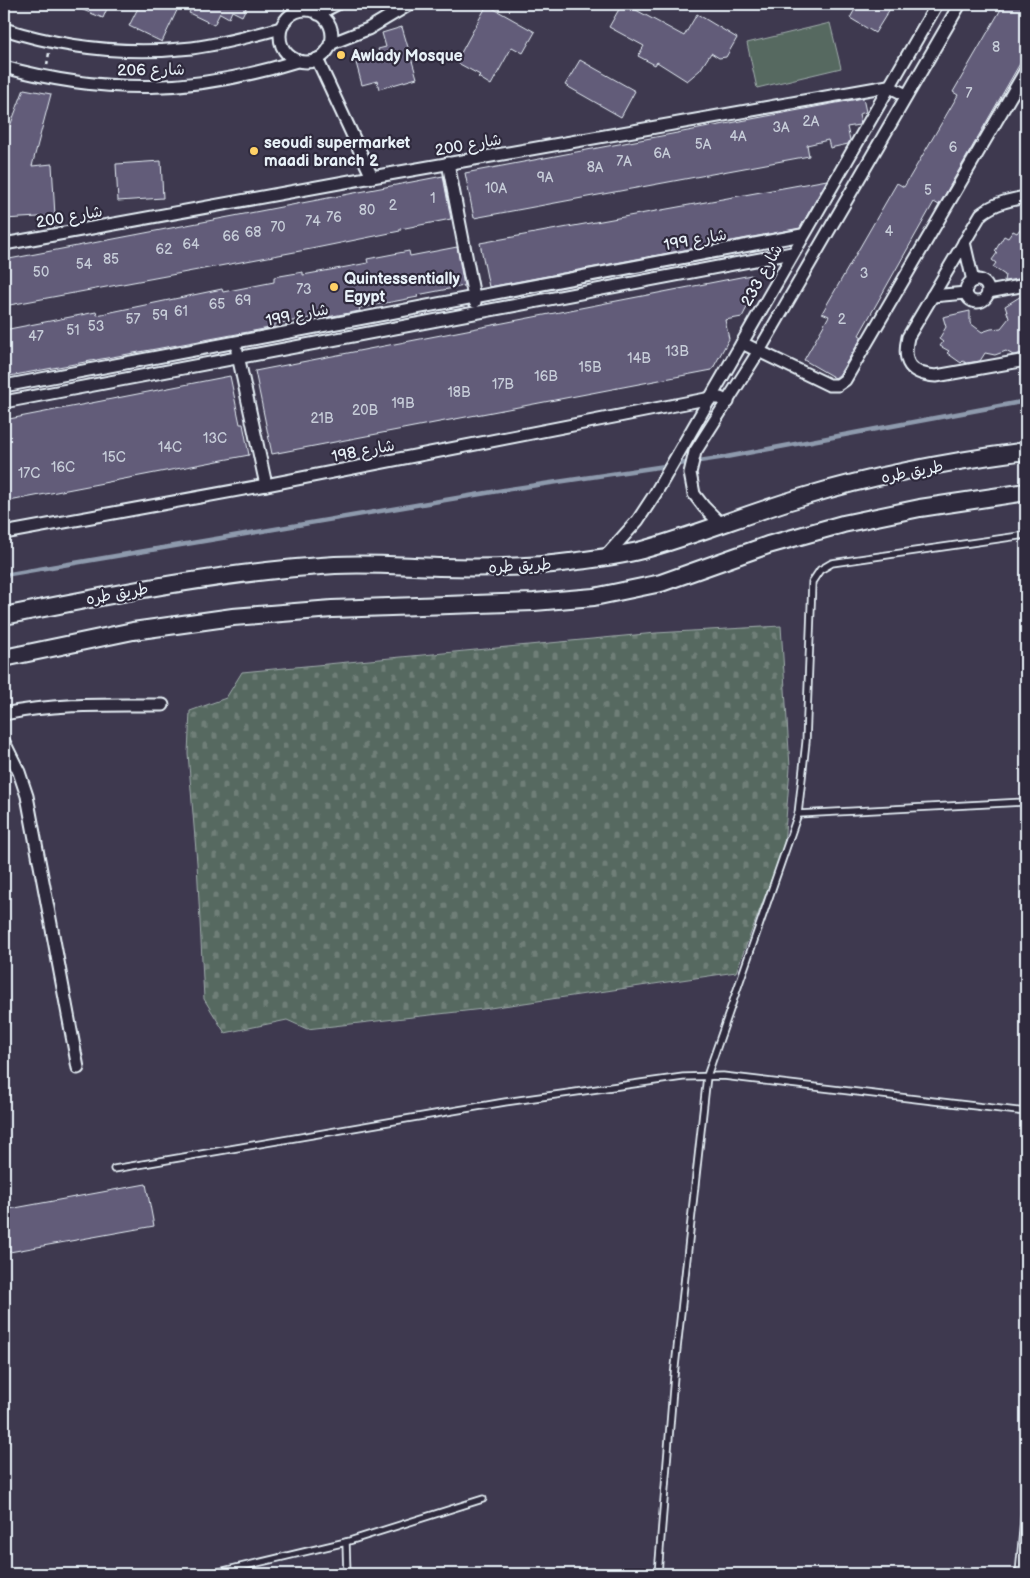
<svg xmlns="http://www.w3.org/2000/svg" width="1030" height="1578" viewBox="0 0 1030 1578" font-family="'Balsamiq Sans','Playpen Sans Arabic',sans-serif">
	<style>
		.cemetery { fill: url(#cemetery-stones); stroke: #a0adac }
		.pitch { fill: #576961; stroke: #a0adac }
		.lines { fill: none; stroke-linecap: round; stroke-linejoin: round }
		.stream { stroke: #8e9aad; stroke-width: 4.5 }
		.building { fill: #625b79; stroke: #e8f1f8 }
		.service-casing { stroke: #e8f1f8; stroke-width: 9 }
		.minor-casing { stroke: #e8f1f8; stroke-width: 15 }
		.secondary-casing { stroke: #e8f1f8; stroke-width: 20 }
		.path { stroke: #e8f1f8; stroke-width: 2.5; stroke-dasharray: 4 4; stroke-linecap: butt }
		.service { stroke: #2f2a3d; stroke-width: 5.5 }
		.minor { stroke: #2f2a3d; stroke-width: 11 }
		.secondary { stroke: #2f2a3d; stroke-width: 16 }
		.poi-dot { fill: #ffd166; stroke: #2f2a3d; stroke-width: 2 }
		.labels { text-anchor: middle; stroke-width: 4.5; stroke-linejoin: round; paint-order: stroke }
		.number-label { font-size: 14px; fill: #c6ccd8 }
		.poi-label { font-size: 16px; font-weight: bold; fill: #e8f1f8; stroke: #2f2a3d; text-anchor: start }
		.street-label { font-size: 16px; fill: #e8f1f8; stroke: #2f2a3d }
	</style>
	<defs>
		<pattern id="cemetery-stones" width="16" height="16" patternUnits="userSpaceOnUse" patternTransform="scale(1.25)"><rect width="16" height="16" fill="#576961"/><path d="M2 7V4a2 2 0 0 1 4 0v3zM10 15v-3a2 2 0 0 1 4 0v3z" fill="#6f7f78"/></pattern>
	</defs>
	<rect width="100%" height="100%" fill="#3e394f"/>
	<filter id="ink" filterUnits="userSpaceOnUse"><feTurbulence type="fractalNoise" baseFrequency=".02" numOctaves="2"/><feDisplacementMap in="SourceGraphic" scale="10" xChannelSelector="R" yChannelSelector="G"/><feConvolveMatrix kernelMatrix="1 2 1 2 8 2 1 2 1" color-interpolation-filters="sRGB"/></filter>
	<g filter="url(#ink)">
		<polygon class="cemetery" points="781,626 790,767 784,846 736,972 483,1009 307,1029 287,1020 225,1033 204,999 197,863 188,753 190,711 226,698 242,672 656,633"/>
		<polygon class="pitch" points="830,23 841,68 757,88 747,43"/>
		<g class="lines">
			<polyline class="stream" points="4,575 510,489 726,457 1026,401"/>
		</g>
		<g class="building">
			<polygon points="68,4 109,4 103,18"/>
			<polygon points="140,4 180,4 162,42 129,26"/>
			<polygon points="193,4 248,4 242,16 232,11 229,18 220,13 214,25 189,13"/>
			<polygon points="622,4 625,4 684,36 697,14 737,38 726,57 719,58 711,53 700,70 687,81 657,62 655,65 638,56 644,46 609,27"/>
			<polygon points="858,4 893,4 875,33 850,18"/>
			<polygon points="1004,4 1026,4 1026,53 939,205 934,202 859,335 862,337 839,375 835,378 804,360 829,316 822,313 897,183 904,187 958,95 953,92"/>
			<polygon points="487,5 535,32 523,53 512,47 491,85 478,77 480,75 456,62"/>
			<polygon points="402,27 417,78 379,89 377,81 362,85 355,59 379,52 378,49 386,47 382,33"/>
			<polygon points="580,60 635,91 621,117 565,85"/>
			<polygon points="24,89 51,94 32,166 52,164 55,216 4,219 4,142"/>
			<polygon points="863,98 866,112 859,114 861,122 859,125 847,127 850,140 848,144 830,148 828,140 807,145 809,156 474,218 465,173"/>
			<polygon points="161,161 163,198 118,201 116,164"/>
			<polygon points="443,176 451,219 400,229 400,231 311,249 4,306 4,260"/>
			<polygon points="827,180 800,228 489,287 480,243"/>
			<polygon points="1020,229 1026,233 1026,278 1004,281 1005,275 993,267 996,263 992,260 997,253 995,251 1004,236 1008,238 1013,231 1017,233"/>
			<polygon points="457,247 464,286 417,295 418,297 359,308 360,311 322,318 322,316 275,324 275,327 4,377 4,330 96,312 97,315 222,289 223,292 274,282 274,277 303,272 303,275 368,263 367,259 409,251 410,256"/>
			<polygon points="751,275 755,292 742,317 725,320 729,339 712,370 272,454 255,371"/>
			<polygon points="1026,293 1026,353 1013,355 1006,351 995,355 985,353 980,361 966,363 963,361 961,363 947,353 949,351 940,346 943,342 939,339 946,327 943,317 970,311 970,323 982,332 991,329 1001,328 1009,318 1005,306"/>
			<polygon points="230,376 240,424 243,424 249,455 4,502 4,420"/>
			<polygon points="146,1184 154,1226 4,1253 4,1210"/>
		</g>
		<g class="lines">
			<defs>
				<g id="service">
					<polyline points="798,814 1026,802"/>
					<polyline points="114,1169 505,1102 683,1077 723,1076 1026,1112"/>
					<polyline points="346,1542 483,1499"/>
					<polyline points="211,1574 346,1542 347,1574"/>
					<polyline points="658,1574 674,1376 707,1076 798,814 806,742 812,582 820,570 832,563 1026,535"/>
					<polyline points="1019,1574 1026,1497"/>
				</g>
				<g id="minor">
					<circle cx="306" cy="36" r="26"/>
					<polyline points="318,14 337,4"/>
					<path d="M4,29c60,19 125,26 188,19 30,-4 60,-12 89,-20"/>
					<polyline points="330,44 368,29 410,4"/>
					<polyline points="317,59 372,177"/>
					<path d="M4,67c103,28 191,26 293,-6"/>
					<polyline points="448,163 475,302"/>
					<path d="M1026,197c-17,3 -31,6 -45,17l-73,123c-6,26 2,37 28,39l90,-16"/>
					<polyline points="964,242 973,281"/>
					<polyline points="4,244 372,177 888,86 906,95"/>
					<circle cx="977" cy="291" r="11"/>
					<polyline points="988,292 1026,285"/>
					<polyline points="932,296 966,293"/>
					<polyline points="742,343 829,385 838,385 845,380 1026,70"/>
					<polyline points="237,351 266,485"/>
					<polyline points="4,386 802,235"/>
					<polyline points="4,402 792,253"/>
					<polyline points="720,523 704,507 694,494 690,473 695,452 759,351 960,4"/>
					<polyline points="4,533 266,485 711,398 720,398 728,402"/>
					<polyline points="606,556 638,520 655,494 937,4"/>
					<path d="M4,714c52,-11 106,-9 159,-9"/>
					<polyline points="4,742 19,772 27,796 78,1068"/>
				</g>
				<g id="secondary">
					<path d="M4,616c110,-22 218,-44 331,-51 34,-2 69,1 104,2 43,1 88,1 131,-5 24,-3 49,-6 72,-12 55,-15 109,-38 164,-54 72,-22 146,-35 220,-45"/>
					<polyline points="4,658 133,631 233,617 332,609 534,602 594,597 661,583 768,545 843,524 920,508 1026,492"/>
				</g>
			</defs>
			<use href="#service" class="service-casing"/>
			<use href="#minor" class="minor-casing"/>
			<use href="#secondary" class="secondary-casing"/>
			<polyline class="path" points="47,65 49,53"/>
			<use href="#service" class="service"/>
			<use href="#minor" class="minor"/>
			<use href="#secondary" class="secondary"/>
		</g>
	</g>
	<g class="poi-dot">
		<circle cx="341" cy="55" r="5"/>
		<circle cx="254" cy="151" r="5"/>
		<circle cx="334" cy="287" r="5"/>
	</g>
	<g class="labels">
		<g class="number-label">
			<text x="996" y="52">8</text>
			<text x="969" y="98">7</text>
			<text x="811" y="126">2A</text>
			<text x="781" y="132">3A</text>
			<text x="738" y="141">4A</text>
			<text x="703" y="149">5A</text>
			<text x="953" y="152">6</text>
			<text x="662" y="158">6A</text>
			<text x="624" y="166">7A</text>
			<text x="595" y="172">8A</text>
			<text x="545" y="182">9A</text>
			<text x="496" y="193">10A</text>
			<text x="928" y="195">5</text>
			<text x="433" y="203">1</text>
			<text x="393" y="210">2</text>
			<text x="367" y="215">80</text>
			<text x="334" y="222">76</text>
			<text x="313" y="226">74</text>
			<text x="278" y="232">70</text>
			<text x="889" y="236">4</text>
			<text x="253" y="237">68</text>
			<text x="231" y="241">66</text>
			<text x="191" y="249">64</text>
			<text x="164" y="254">62</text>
			<text x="111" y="264">85</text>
			<text x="84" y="269">54</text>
			<text x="41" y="277">50</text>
			<text x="864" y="278">3</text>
			<text x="304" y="294">73</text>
			<text x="243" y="305">69</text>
			<text x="217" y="309">65</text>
			<text x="181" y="316">61</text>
			<text x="160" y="320">59</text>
			<text x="133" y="324">57</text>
			<text x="842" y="324">2</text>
			<text x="96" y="331">53</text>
			<text x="73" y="335">51</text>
			<text x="36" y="341">47</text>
			<text x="677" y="356">13B</text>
			<text x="639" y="363">14B</text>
			<text x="590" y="372">15B</text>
			<text x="546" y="381">16B</text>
			<text x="503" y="389">17B</text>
			<text x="459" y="397">18B</text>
			<text x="403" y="408">19B</text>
			<text x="365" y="415">20B</text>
			<text x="322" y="423">21B</text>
			<text x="215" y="443">13C</text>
			<text x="170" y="452">14C</text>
			<text x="114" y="462">15C</text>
			<text x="63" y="472">16C</text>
			<text x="29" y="478">17C</text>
		</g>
		<g class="poi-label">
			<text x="351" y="61">Awlady Mosque</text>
			<text x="264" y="148">seoudi supermarket<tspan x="264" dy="18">maadi branch 2</tspan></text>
			<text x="344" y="284">Quintessentially<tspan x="344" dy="18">Egypt</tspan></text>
		</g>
		<g class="street-label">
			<text transform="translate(151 69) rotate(-1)" y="6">شارع 206</text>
			<text transform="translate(468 144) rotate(-10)" y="6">شارع 200</text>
			<text transform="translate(69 216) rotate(-10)" y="6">شارع 200</text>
			<text transform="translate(695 239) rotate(-10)" y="6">شارع 199</text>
			<text transform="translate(761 275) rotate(-61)" y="6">شارع 233</text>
			<text transform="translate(297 314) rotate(-11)" y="6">شارع 199</text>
			<text transform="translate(363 450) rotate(-11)" y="6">شارع 198</text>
			<text transform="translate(912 471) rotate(-11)" y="6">طريق طره</text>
			<text transform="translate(520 565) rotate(-3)" y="6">طريق طره</text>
			<text transform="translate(117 593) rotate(-10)" y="6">طريق طره</text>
		</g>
	</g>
	<rect width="1030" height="1578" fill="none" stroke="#2f2a3d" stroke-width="20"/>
	<rect x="10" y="10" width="1010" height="1558" fill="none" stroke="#e8f1f8" stroke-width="2" filter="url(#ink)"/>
</svg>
